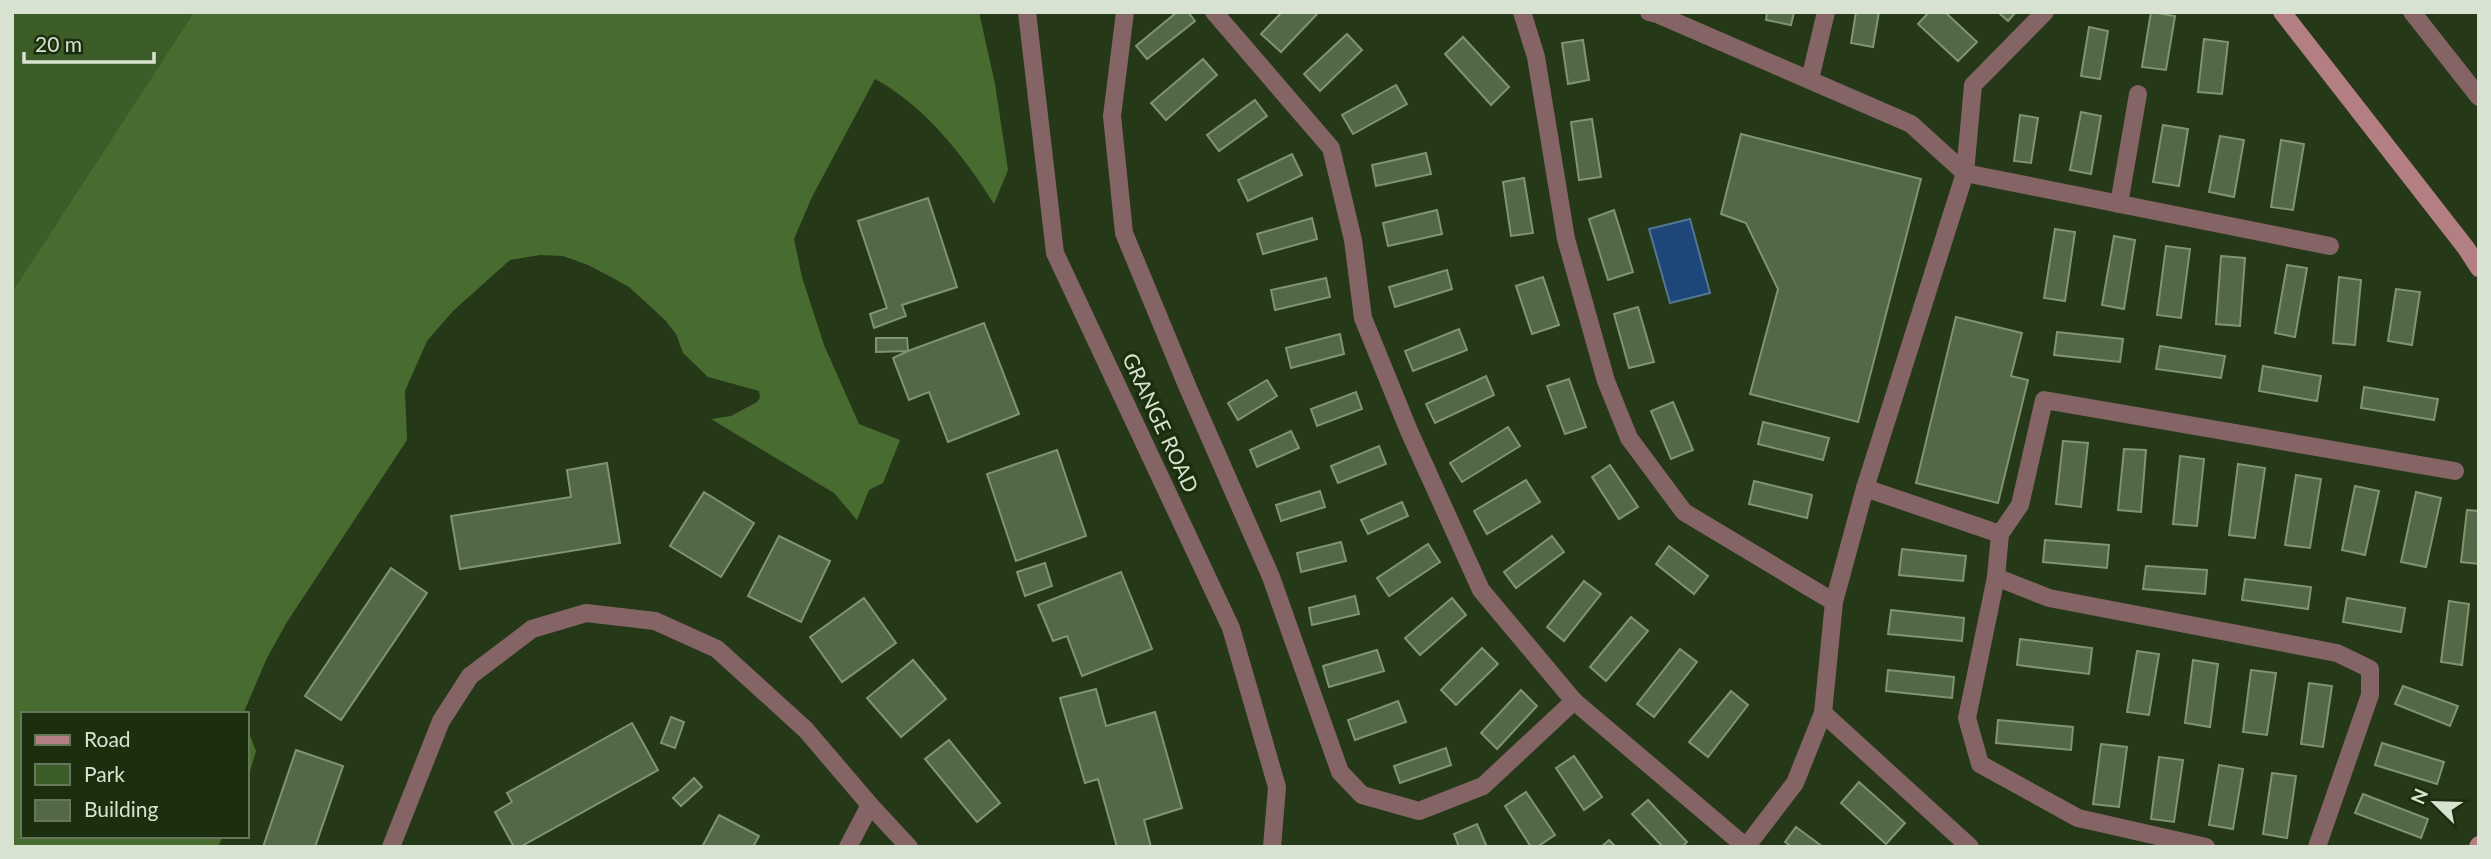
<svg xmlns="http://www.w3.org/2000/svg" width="2491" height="859" viewBox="0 0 2491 859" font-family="Lato,sans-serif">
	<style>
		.green { fill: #3d5d28 }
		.forest { fill: #486b30 }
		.water { fill: #1c4778; stroke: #547692; stroke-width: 2 }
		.building { fill: #536846; stroke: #7f9571; stroke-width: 2 }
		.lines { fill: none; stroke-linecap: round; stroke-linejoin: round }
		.lane { stroke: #856466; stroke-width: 18 }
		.street { stroke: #856466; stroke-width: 18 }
		.secondary { stroke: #b47f83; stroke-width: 18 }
		.labels { text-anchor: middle; stroke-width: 7; stroke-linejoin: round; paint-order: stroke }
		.street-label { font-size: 21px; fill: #d7e3d0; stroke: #1b2e0e }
	</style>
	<rect width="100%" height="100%" fill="#253818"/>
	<polygon class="green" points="12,12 194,12 12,292"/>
	<g class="forest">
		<path d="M194,12h785l16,72 13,86 -14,34c-30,-48 -69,-98 -119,-125l-63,118 -18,42 8,38 22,68 35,79 41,16 -17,43 -14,7 -12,30 -23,-27 -123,-74 20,-3 26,-14 3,-4 -1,-7 -51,-14 -25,-24 -7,-19 -11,-14 -36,-33 -18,-10 -23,-12 -25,-9 -23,-1 -30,5 -57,51 -26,30 -22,50 2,49 -120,182 -20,36 -24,56h-220v122h200l-5,11h-206v-555z"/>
		<polygon points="247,728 256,751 247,781"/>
	</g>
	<polygon class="water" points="1690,219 1710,293 1670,303 1649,229"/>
	<g class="building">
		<polygon points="1177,12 1188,12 1195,21 1147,59 1136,46"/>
		<polygon points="1282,12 1319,12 1281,52 1261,34"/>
		<polygon points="1767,12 1794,12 1791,25 1766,20"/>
		<polygon points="1856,12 1879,12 1873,47 1851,43"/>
		<polygon points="1929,12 1945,12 1977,42 1958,61 1918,24"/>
		<polygon points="1998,12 2016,12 2008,21"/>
		<polygon points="2151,12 2175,16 2166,70 2142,67"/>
		<polygon points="2089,27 2108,31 2100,79 2081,76"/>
		<polygon points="1347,34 1362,50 1320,91 1304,74"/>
		<polygon points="1463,37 1509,87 1491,105 1445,54"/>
		<polygon points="2204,39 2228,42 2222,94 2198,92"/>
		<polygon points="1583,40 1589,80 1568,84 1562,43"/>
		<polygon points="1203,59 1217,75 1166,120 1151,103"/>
		<polygon points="1396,85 1407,104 1353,134 1342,115"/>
		<polygon points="1255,100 1267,116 1219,151 1207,135"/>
		<polygon points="2081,112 2101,116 2091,174 2070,170"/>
		<polygon points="2020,115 2038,118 2031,163 2014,161"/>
		<polygon points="1592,119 1601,177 1579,180 1571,122"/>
		<polygon points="2163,125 2188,129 2179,186 2153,182"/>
		<polygon points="1741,134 1921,179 1858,422 1750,394 1778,289 1746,223 1721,214"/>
		<polygon points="2220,136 2244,140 2234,197 2209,192"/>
		<polygon points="2281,140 2304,144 2293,210 2271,207"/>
		<polygon points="1426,153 1431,174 1376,186 1372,165"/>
		<polygon points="1292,154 1302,175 1248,201 1238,180"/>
		<polygon points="1524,178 1533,233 1511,236 1503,182"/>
		<polygon points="928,198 957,287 902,305 906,316 874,328 870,314 887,308 858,221"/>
		<polygon points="1437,210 1442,234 1388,246 1383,223"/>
		<polygon points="1614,210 1633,272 1608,280 1589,219"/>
		<polygon points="1312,218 1317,239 1263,254 1257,234"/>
		<polygon points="2055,229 2075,232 2065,301 2044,298"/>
		<polygon points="2114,236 2135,240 2124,309 2102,305"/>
		<polygon points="2166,246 2190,249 2181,318 2157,315"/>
		<polygon points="2221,256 2245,258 2240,326 2216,324"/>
		<polygon points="2287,265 2307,268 2295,337 2275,333"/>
		<polygon points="1447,270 1452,289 1395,307 1389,287"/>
		<polygon points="1543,277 1559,325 1532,334 1516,286"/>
		<polygon points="2339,277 2361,280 2355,345 2333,343"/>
		<polygon points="1326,278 1330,297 1275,310 1271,290"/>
		<polygon points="2396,289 2420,292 2412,345 2388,341"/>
		<polygon points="1638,307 1654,362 1629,368 1614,314"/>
		<polygon points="1956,317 2022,333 2011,376 2028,380 1998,503 1916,483"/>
		<polygon points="984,323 1019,414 948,442 929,392 909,400 893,358 908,351"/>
		<polygon points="1459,329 1467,350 1413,371 1405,351"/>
		<polygon points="2057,332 2123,339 2120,362 2054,355"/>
		<polygon points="1340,334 1344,354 1291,368 1286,348"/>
		<polygon points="876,338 907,338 908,351 876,352"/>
		<polygon points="2160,346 2225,356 2221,378 2156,369"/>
		<polygon points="2263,366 2321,376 2317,401 2259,391"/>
		<polygon points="1486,376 1494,395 1435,423 1426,404"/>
		<polygon points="1569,379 1586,427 1565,434 1547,386"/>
		<polygon points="1267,380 1277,396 1238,420 1228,403"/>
		<polygon points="2364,387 2438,399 2434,420 2361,408"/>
		<polygon points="1356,392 1362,409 1317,426 1311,409"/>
		<polygon points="1673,402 1693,450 1671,459 1651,411"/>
		<polygon points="1763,422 1829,438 1823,460 1758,444"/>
		<polygon points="1508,427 1520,446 1462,482 1450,463"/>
		<polygon points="1291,431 1299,448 1257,467 1250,450"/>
		<polygon points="2063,441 2088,443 2081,507 2056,504"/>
		<polygon points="1379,446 1386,464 1338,483 1331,466"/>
		<polygon points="2124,449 2146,450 2141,512 2118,510"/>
		<polygon points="1057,450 1086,536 1016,561 987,474"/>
		<polygon points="2180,456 2204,459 2197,526 2173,524"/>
		<polygon points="607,463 620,543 460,569 451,516 571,497 567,470"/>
		<polygon points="2238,464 2265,468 2255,538 2229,535"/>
		<polygon points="1610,465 1638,507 1619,519 1592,477"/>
		<polygon points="2296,475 2321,479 2310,548 2285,545"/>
		<polygon points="1526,480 1540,502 1487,534 1474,511"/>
		<polygon points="1754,481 1812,495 1807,518 1749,504"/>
		<polygon points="2355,486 2379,491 2365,555 2342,550"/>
		<polygon points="1320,491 1325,507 1281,521 1276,505"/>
		<polygon points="704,492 754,523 721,577 670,546"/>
		<polygon points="2416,492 2441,498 2426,567 2401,562"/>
		<polygon points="1402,502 1408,516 1368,534 1361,520"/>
		<polygon points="2467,510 2479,511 2479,564 2461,562"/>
		<polygon points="779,536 830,561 801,622 748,596"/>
		<polygon points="1552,536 1564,552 1516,588 1504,572"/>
		<polygon points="2045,540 2109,545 2107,568 2043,562"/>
		<polygon points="1341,542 1346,561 1301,572 1297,553"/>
		<polygon points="1428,544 1440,562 1389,596 1377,578"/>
		<polygon points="1669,546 1708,576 1694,594 1656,564"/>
		<polygon points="1902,549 1966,556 1963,581 1899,575"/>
		<polygon points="1045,563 1052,586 1025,596 1017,572"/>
		<polygon points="2146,566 2207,570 2205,594 2143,589"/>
		<polygon points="391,568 427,593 341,720 305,696"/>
		<polygon points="1121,572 1152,649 1082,676 1067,636 1053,641 1038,605"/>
		<polygon points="2245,579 2311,587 2308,609 2242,600"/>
		<polygon points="1584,581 1601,594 1564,641 1547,627"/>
		<polygon points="1355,596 1359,614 1312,625 1309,608"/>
		<polygon points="864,598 896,643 842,682 810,637"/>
		<polygon points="1452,598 1466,615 1420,655 1405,638"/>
		<polygon points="2347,598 2405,608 2401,632 2343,622"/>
		<polygon points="2449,601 2469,604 2462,665 2441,662"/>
		<polygon points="1891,610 1964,618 1962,641 1888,634"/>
		<polygon points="1631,617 1648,631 1606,681 1590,667"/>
		<polygon points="2020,639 2092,648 2089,674 2017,665"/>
		<polygon points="1482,648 1498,664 1456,705 1441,690"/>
		<polygon points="1680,649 1697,662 1654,717 1637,704"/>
		<polygon points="1377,650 1384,671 1329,687 1323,666"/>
		<polygon points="2137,651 2159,654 2149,715 2127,712"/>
		<polygon points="913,660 946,699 901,737 867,698"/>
		<polygon points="2193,660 2218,664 2210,727 2185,723"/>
		<polygon points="1888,670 1954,677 1952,698 1886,691"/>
		<polygon points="2251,670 2276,673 2267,735 2243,732"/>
		<polygon points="2309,683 2332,686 2323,747 2301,744"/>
		<polygon points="2403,686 2458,706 2450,726 2395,704"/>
		<polygon points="1096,689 1106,726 1155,712 1182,808 1144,820 1151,847 1117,847 1098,779 1085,783 1060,698"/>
		<polygon points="1521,690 1537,706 1497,749 1481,733"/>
		<polygon points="1731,691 1748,705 1708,757 1689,742"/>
		<polygon points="1398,701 1406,722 1355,740 1348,720"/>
		<polygon points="671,717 684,722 675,748 661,743"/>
		<polygon points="1998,720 2073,727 2071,750 1996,743"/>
		<polygon points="632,723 658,770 520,847 514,847 495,812 512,802 507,793"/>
		<polygon points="949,740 1000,803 977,822 925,759"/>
		<polygon points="2382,743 2444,762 2437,784 2375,765"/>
		<polygon points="2101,744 2127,747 2119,807 2093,804"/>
		<polygon points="1446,748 1451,765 1400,783 1394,766"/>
		<polygon points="296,750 343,766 315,847 263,847"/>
		<polygon points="1574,756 1602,797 1584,810 1556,768"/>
		<polygon points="2159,757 2183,760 2174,822 2151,819"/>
		<polygon points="2219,765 2243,769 2233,829 2209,825"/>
		<polygon points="2272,773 2296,776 2287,838 2263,834"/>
		<polygon points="694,778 702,787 681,806 673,798"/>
		<polygon points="1859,782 1905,823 1886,844 1841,803"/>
		<polygon points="1526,792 1555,835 1537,847 1531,847 1505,806"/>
		<polygon points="2363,794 2428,819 2421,838 2355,813"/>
		<polygon points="1648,800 1687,842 1682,847 1663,847 1632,814"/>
		<polygon points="719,815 759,836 753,847 702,847"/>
		<polygon points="1477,824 1487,847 1459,847 1454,834"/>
		<polygon points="1796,827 1823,847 1792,847 1785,842"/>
		<polygon points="1609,840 1616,847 1601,847"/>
	</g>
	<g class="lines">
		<g class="lane">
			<polyline points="1125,12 1112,116 1124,233 1188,388 1271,577 1340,772 1362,795 1419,811 1483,786 1574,701"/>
			<polyline points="1214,12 1331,148 1353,240 1363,318 1409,431 1481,590 1574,701 1746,847 1795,783 1823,713 1834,602 1865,488 1965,173 1973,85 2045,12"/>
			<polyline points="1522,12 1536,57 1566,239 1606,381 1629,438 1684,512 1834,602"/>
			<polyline points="1649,12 1657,14 1911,124 1965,173 2330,246"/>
			<polyline points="2412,12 2479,97"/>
			<polyline points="1810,79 1826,12"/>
			<polyline points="2119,204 2138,94"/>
			<polyline points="1865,488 2000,534"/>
			<polyline points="1996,577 2049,598 2337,653 2370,669 2370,695 2317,847"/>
			<polyline points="1823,713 1970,847"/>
			<polyline points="2206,847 2078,818 1980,764 1967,718 1996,577 2000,534 2020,505 2044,400 2455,471"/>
		</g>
		<g class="street">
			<polyline points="1027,12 1055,253 1231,628 1277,787 1272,847"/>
			<polyline points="391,847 441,721 470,676 532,629 586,613 655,621 717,649 806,730 870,805 909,847"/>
			<polyline points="848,847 870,805"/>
		</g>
		<g class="secondary">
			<polyline points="2282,12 2466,248 2479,268"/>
			<polyline points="2478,847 2479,845"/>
		</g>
	</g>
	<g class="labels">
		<g class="street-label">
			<text transform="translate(1160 423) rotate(65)" y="7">GRANGE ROAD</text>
		</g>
	</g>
	<rect width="2491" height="859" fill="none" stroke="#d7e3d0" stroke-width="28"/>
	<rect x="21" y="712" width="228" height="126" fill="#1b2e0e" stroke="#66765c" stroke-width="2"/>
	<rect x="35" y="735" width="35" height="10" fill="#b47f83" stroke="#66765c" stroke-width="2"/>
	<text x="84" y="747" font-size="21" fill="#d7e3d0">Road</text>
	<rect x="35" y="764" width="35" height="21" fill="#3d5d28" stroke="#66765c" stroke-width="2"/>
	<text x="84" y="782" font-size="21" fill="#d7e3d0">Park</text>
	<rect x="35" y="800" width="35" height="21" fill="#536846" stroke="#66765c" stroke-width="2"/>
	<text x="84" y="817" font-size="21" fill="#d7e3d0">Building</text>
	<g transform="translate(2435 803) rotate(293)" stroke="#1b2e0e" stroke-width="5" paint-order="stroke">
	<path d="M0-5L12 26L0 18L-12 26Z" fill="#d7e3d0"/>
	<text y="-10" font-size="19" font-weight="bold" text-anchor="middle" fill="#d7e3d0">N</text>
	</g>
	<path d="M24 52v10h130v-10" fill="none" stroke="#d7e3d0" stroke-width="3.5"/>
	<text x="35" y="52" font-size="21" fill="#d7e3d0" stroke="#1b2e0e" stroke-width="5" paint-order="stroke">20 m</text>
</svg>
